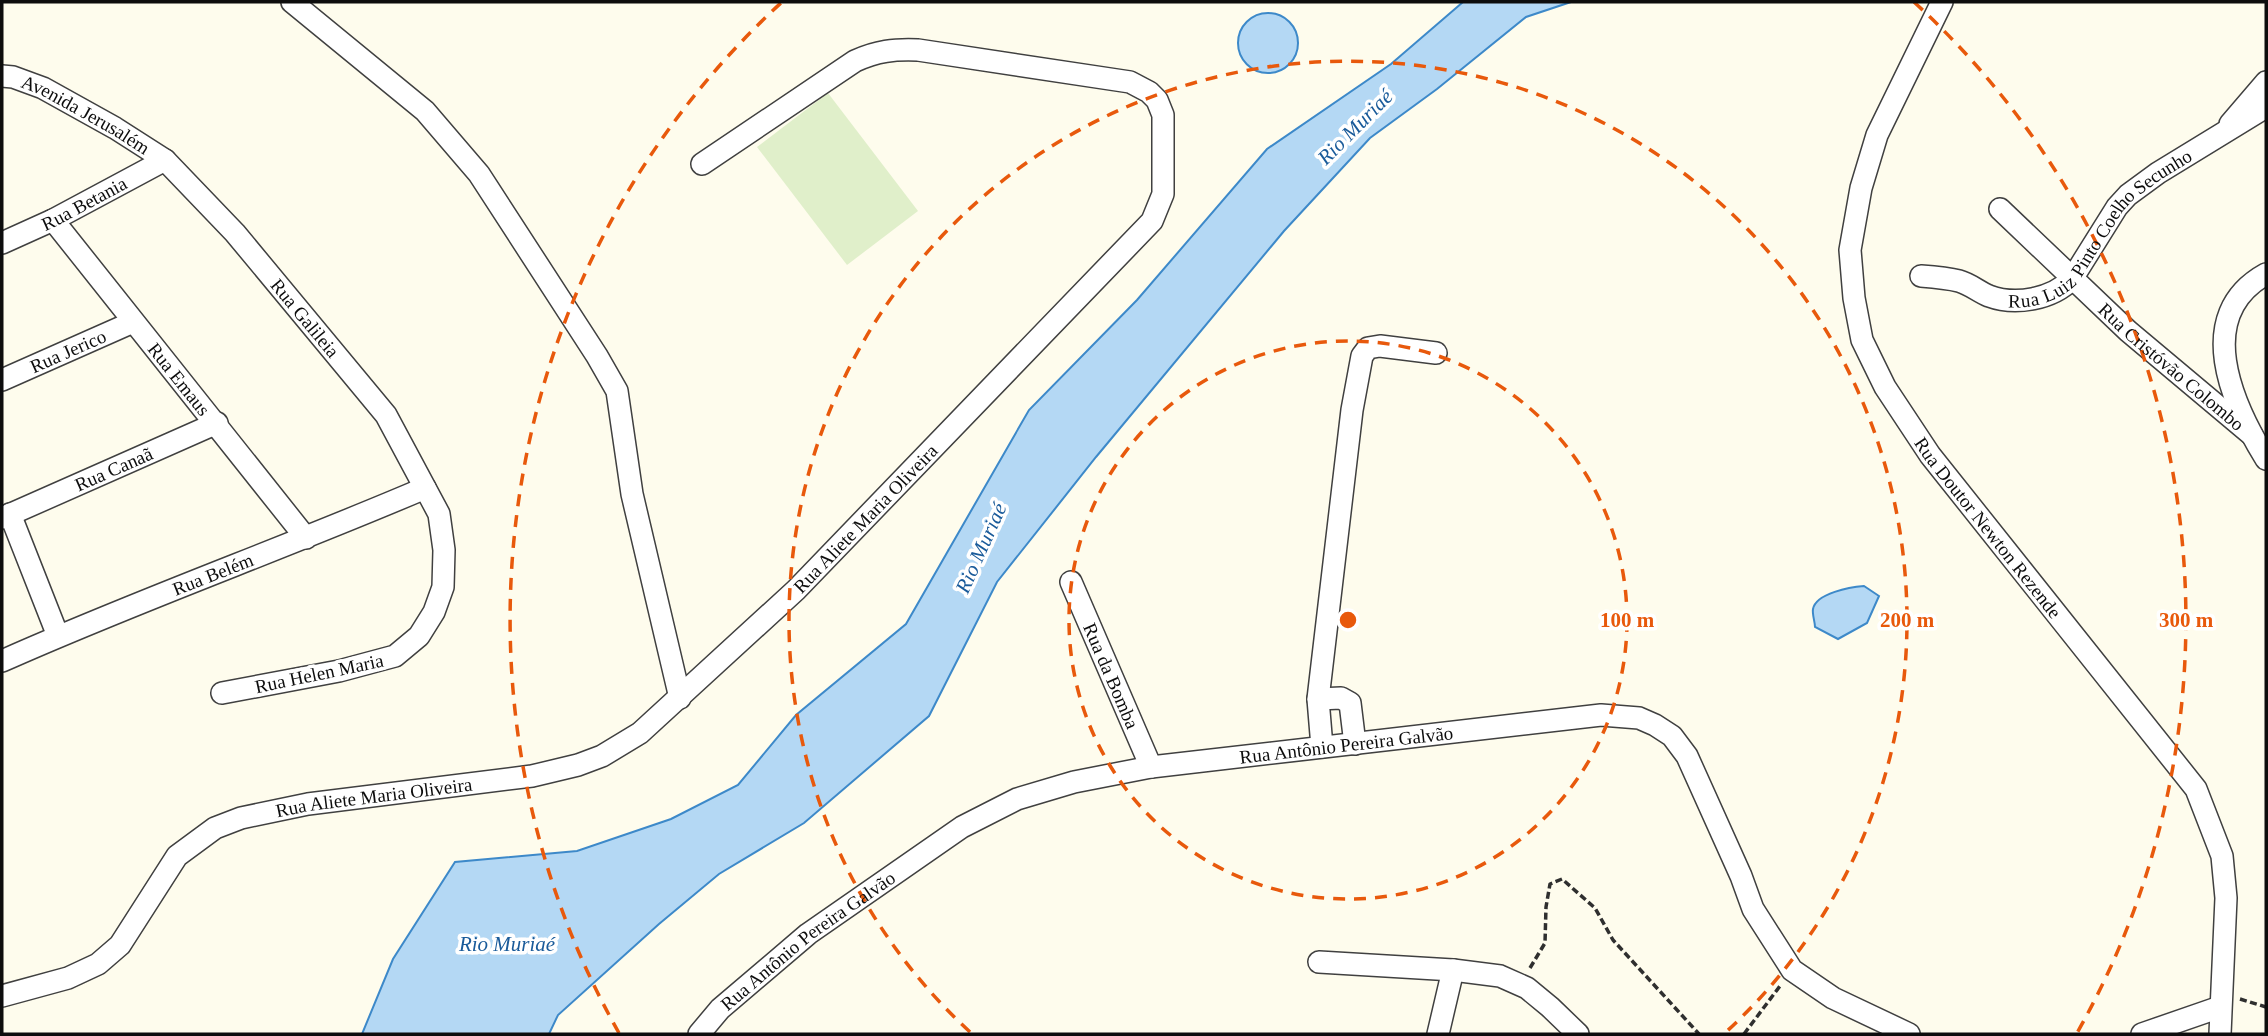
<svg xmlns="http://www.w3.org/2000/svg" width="2268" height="1036" viewBox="0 0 2268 1036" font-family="'Times New Roman',serif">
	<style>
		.pitch { fill: #e0efca }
		.water { fill: #b4d8f4; stroke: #3d89c9; stroke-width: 2 }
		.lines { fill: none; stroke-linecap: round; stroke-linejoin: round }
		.minor-casing { stroke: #404040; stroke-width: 24 }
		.path { stroke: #2f2f2f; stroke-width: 3.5; stroke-dasharray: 7 3.5; stroke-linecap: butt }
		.minor { stroke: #fff; stroke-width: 21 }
		.ring { fill: none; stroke: #e8590c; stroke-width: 3.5; stroke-dasharray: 12 9 }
		.labels { text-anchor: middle; stroke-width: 7; stroke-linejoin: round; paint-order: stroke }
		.street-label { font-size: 19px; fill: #0d0d0d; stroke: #fff }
		.water-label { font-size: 21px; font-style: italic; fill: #1a5b9a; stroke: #fff }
		.centre { fill: #e8590c; stroke: #fff; stroke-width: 3.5 }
		.ring-label { font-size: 21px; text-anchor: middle; font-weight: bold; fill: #e8590c; stroke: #fff; stroke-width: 7; stroke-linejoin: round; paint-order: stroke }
	</style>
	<rect width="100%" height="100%" fill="#fefced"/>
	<polygon class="pitch" points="828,93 918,211 847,265 757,147"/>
	<g class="water">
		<polygon points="1463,2 1571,2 1526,17 1437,89 1370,138 1284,231 1096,457 997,582 929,716 804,823 719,874 659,924 558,1015 549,1034 362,1034 393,959 455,862 577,851 671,819 738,785 796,715 906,624 1029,410 1137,300 1267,149 1391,64"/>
		<circle cx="1268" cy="43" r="30"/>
		<path d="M1864,586l15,10 -12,27 -29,16 -23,-12c0,-5 -3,-13 -2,-18 3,-16 38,-22 51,-23z"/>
	</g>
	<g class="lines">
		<defs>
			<g id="minor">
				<polyline points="292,2 425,111 479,174 597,356 617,391 632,494 680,698"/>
				<path id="s1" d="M1942,2l-65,133 -16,53 -11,62 4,48 8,42 23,47 45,68 266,334 26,67 4,42 -6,136"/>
				<path id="s2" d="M2,76l11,1 30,11 72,40 50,32 70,73 151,182 53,99 5,36 -1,37 -9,25 -15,24 -24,20 -56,15 -117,22"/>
				<polyline points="2230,124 2266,82"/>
				<path id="s3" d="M2000,209l128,122 124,104"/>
				<path id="s4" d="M53,220l253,318"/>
				<path id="s5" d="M2,243l51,-23 112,-60"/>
				<path d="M2266,274c-74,41 -34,130 0,185"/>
				<path id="s6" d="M1921,276c13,1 26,2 38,5 11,3 20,11 30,15 27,10 63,3 83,-17l45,-72 11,-12 30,-22 108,-66"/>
				<path id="s7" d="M2,380l131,-58"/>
				<polyline points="10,514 58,636"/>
				<path id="s8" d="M2,518l215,-95"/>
				<path id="s9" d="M1071,582l80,185"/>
				<path id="s10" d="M2,661c139,-62 283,-113 423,-173"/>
				<polyline points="1318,699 1341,698 1350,703 1355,744"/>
				<polyline points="1322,747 1318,699 1352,410 1362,356 1368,348 1380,346 1436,353"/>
				<polyline points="1319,962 1453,970 1500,976 1527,988 1550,1007 1578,1034"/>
				<path id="s11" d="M2,996l66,-18 30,-14 22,-19 57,-89 38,-28 26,-10 67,-14 224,-28 46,-11 24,-9 38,-23 156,-143 356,-369 11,-27v-79l-6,-15 -8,-8 -19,-10 -212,-32c-24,-1 -41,1 -63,11l-153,103"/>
				<path id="s12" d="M699,1034l21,-25 88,-75 154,-107 55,-28 57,-17 77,-15 450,-52 38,3 16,7 17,11 15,20 54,120 12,33 39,61 41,28 76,36"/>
				<polyline points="1438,1034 1453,970"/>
				<polyline points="2142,1034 2220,1007"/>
			</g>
		</defs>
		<use href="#minor" class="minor-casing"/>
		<g class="path">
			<polyline points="1530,968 1545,943 1546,907 1550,884 1562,879 1595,908 1613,940 1699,1034"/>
			<polyline points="2240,999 2266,1007"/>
			<polyline points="1744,1034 1780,986"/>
		</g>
		<use href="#minor" class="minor"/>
	</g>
	<g class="ring">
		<circle cx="1348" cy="620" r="279"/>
		<path d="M970 1032A559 559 0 1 1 1726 1032"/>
		<path d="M619 1033A838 838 0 0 1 782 2M1914 2A838 838 0 0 1 2077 1033"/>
	</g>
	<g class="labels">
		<g class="street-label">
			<text dy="7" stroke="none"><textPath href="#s2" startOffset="93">Avenida Jerusalém</textPath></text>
			<text dy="7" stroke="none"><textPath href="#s5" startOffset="91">Rua Betania</textPath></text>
			<text dy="7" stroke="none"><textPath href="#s6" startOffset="214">Rua Luiz Pinto Coelho Secunho</textPath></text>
			<text dy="7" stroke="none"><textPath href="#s2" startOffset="396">Rua Galileia</textPath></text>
			<text dy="7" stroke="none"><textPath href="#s7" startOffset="72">Rua Jerico</textPath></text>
			<text dy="7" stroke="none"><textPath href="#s3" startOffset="233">Rua Cristóvão Colombo</textPath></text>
			<text dy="7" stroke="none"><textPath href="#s4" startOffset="203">Rua Emaus</textPath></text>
			<text dy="7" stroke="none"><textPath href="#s8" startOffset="122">Rua Canaã</textPath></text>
			<text dy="7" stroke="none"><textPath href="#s11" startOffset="1034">Rua Aliete Maria Oliveira</textPath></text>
			<text dy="7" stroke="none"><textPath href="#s1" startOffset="584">Rua Doutor Newton Rezende</textPath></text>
			<text dy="7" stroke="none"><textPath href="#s10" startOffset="228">Rua Belém</textPath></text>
			<text transform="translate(319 673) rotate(-12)" y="7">Rua Helen Maria</text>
			<text dy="7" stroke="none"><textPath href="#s9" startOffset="102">Rua da Bomba</textPath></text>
			<text dy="7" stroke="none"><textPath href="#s12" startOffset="732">Rua Antônio Pereira Galvão</textPath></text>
			<text dy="7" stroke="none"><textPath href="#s11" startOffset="446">Rua Aliete Maria Oliveira</textPath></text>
			<text dy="7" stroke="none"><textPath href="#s12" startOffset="144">Rua Antônio Pereira Galvão</textPath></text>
		</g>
		<g class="water-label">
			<text transform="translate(1355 127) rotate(-45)" y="7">Rio Muriaé</text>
			<text transform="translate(981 548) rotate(-66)" y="7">Rio Muriaé</text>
			<text x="507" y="951">Rio Muriaé</text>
		</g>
	</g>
	<circle cx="1348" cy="620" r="10" class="centre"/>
	<g class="ring-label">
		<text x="1627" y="627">100 m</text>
		<text x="1907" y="627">200 m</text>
		<text x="2186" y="627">300 m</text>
	</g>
	<rect width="2268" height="1036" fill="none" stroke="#0d0d0d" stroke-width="7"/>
</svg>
